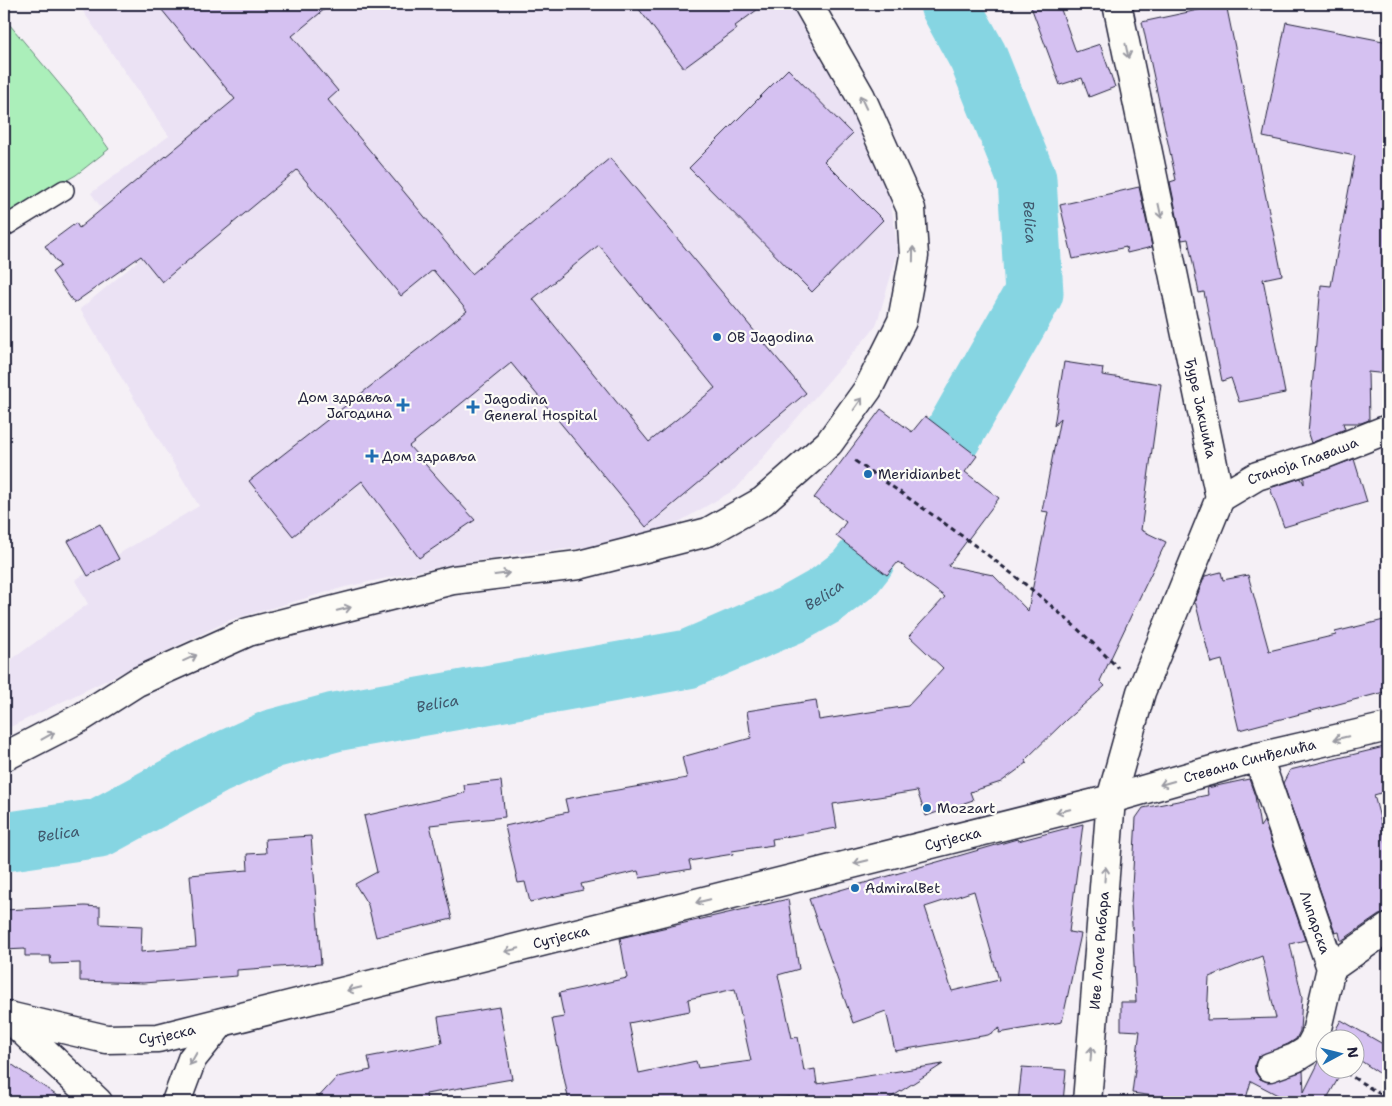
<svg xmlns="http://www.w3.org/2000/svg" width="1392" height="1106" viewBox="0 0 1392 1106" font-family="'Shantell Sans',sans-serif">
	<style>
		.built { fill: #ebe2f4 }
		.green { fill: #abefba; stroke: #66887a }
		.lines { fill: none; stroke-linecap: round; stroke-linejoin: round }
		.river { stroke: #86d5e2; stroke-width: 59 }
		.building { fill: #d5c1f1; stroke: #22223b; fill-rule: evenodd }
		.service-casing { stroke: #22223b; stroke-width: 22 }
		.minor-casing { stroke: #22223b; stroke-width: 31 }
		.secondary-casing { stroke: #22223b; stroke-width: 31 }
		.path { stroke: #22223b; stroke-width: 3; stroke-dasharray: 5 4; stroke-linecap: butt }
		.service { stroke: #fdfcf7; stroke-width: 19 }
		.minor { stroke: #fdfcf7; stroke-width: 28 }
		.secondary { stroke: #fdfcf7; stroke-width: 28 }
		.oneway { stroke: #9a9aa2 }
		.poi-dot { fill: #1f6fb2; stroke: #fdfcf7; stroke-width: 2 }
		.labels { text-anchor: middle; stroke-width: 4.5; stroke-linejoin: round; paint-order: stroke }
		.poi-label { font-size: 14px; fill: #22223b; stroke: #fdfcf7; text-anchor: start }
		.street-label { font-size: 14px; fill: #22223b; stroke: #fdfcf7 }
		.water-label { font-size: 15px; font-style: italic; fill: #40586d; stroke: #fdfcf7 }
	</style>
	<rect width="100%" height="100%" fill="#f5f0f6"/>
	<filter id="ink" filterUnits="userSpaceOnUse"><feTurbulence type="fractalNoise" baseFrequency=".02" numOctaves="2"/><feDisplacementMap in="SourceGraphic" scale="10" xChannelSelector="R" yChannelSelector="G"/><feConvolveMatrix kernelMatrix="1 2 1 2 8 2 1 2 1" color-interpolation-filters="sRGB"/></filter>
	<g filter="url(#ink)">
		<polygon class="built" points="78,4 792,4 870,141 890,197 898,252 876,326 736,489 644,542 523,553 439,567 345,587 230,620 4,730 4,665 88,604 75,580 199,506 80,309 138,261 91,193 169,136"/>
		<polygon class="green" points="4,18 82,111 109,149 76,175 4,216"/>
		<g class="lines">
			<g class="river">
				<path id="s1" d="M949,4l29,53 49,122 7,114 -82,144"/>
				<path id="s2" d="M4,842l95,-14 114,-62 59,-27 63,-17 353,-63 105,-45 32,-18 30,-23 11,-14"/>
			</g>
		</g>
		<g class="building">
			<path d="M157,4h174l-39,32 46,55 -10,9 144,174 138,-116 196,235 -160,134 -135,-164 -102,83 66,74 -56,38 -57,-77 -69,55 -44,-55 218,-170 -34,-41 -32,26 -104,-126 -135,112 -21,-26 -67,47 -22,-31 8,-6 -15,-20 31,-23 3,5 156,-129zM599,245l116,143 -66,54 -116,-143z"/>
			<polygon points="635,4 765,4 735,26 737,29 684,68"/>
			<polygon points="1030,4 1059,4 1076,52 1100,44 1115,87 1089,97 1082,78 1060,85"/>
			<polygon points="1226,4 1282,275 1263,279 1285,393 1239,402 1231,378 1222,381 1204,292 1199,293 1188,239 1182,240 1170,182 1176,180 1142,22"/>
			<polygon points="1286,22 1388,42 1388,374 1368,372 1369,420 1361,423 1343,423 1345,429 1311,443 1308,434 1321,285 1331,286 1355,156 1263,137"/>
			<polygon points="788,69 852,134 824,161 883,220 812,292 689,168"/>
			<polygon points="1139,187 1152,247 1127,253 1126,247 1073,259 1060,205"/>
			<polygon points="1064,362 1103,368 1102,375 1161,384 1141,530 1166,542 1100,681 1105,686 1066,720 1025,760 1027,763 1001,782 970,792 973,800 926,816 917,791 833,804 837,828 772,839 773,845 732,851 733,854 689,861 691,869 640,878 638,871 581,884 583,890 530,902 525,882 518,883 505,826 568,812 565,799 687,778 682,757 751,738 747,711 816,700 819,720 908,706 943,668 909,636 945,597 898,562 887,575 866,559 836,536 846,522 814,498 881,409 912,432 925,416 977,456 965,472 999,498 948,566 993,575 1028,611 1048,512 1042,511 1060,418 1054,426"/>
			<polygon points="1354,459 1367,502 1284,527 1270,488 1301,478 1304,484 1304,477"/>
			<polygon points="100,524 119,559 88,576 68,541"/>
			<polygon points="1221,572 1223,580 1248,575 1269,651 1336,635 1335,632 1388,619 1388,691 1239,730 1222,660 1211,663 1195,601 1205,576"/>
			<polygon points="1388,746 1388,791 1374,795 1388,849 1388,913 1379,915 1341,941 1339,932 1335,933 1283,783 1290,770"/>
			<path d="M1249,779l6,17 5,31 4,-6 41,119 -15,4 12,53 -2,34 -4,8 -8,5 -30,13 -3,7v8l5,7 8,3 35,-11 1,21 20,-40v16h20l-19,34h-34l-40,-21 -6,21h-48l-65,-9 8,-62 -19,-1v-28h15l-5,-98 5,-86 7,-10 65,-13 -1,-7zM1262,956l14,62 -69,2 2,-43z"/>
			<polygon points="501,781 505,817 430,825 452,919 376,937 368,905 355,884 377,872 364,816 465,793 464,785"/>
			<path d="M1083,824l-14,108 12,2 -19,88 -63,11 1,-5 -12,7 -93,16 -9,-40 -33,12 -44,-124 208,-60 1,2zM974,891l25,89 -47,11 -27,-84z"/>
			<polygon points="311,836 321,964 237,970 237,976 143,983 80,981 80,963 51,964 50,956 25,956 25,949 4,950 4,910 85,906 100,907 100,924 142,926 141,952 196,947 190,875 248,870 247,854 266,853 265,839"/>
			<path d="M788,899l11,70 -21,6 14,63 6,-1 6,34 11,-2 2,15 126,-20 -59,38h-94l-1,-5 -45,5h-175l-17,-83 12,-2 -5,-24 68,-15 -7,-40zM735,989l16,72 -53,7 -2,-7 -57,12 -10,-50 61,-12 -2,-12z"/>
			<polygon points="499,1007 512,1079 426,1094 427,1102 314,1102 337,1077 371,1070 368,1057 442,1043 438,1017"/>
			<polygon points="1341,1020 1388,1047 1388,1079 1358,1059 1357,1062 1354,1061 1354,1038 1331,1038"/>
			<polygon points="4,1059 66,1102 4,1102"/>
			<polygon points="1022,1067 1066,1070 1063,1102 1018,1102"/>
		</g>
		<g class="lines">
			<defs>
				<polyline id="service" points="4,227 64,190"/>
				<g id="minor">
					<path id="s3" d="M1220,498l37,-22 63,-20 68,-27"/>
					<polyline points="4,757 82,717 137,682 248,632 453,580 579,565 708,532 763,501 829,443 868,389 902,321 914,256 911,209 861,97 808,4"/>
					<path id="s4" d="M1258,757l73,211 -16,69 -7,13 -13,8 -25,9"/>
					<polyline points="1331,968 1388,928"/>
					<path id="s5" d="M1087,1102l24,-303 30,-107 79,-194 -103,-494"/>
				</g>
				<g id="secondary">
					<polyline points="7,1016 98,1102"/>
					<path id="s6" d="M8,1016l98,23 52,-1 953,-239 147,-42 130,-30"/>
					<polyline points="176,1102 192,1059 221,1023"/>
				</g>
			</defs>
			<use href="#service" class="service-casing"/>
			<use href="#minor" class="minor-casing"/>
			<use href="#secondary" class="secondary-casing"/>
			<g class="path">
				<path d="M855,461c94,65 183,125 263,207"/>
				<polyline points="1338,1068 1388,1099"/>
			</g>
			<use href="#service" class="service"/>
			<use href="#minor" class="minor"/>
			<use href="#secondary" class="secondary"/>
		</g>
		<defs><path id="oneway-shaft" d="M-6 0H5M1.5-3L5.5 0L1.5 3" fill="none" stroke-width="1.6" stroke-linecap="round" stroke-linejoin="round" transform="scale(1.25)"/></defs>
		<g class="oneway">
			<use href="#oneway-shaft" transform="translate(1127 51) rotate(78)"/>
			<use href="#oneway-shaft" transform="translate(863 102) rotate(-115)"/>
			<use href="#oneway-shaft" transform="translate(1160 211) rotate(78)"/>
			<use href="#oneway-shaft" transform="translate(913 254) rotate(-89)"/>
			<use href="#oneway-shaft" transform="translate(858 404) rotate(-55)"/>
			<use href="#oneway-shaft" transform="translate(502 574) rotate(-7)"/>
			<use href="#oneway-shaft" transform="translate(344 609) rotate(-14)"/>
			<use href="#oneway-shaft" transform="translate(190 658) rotate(-24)"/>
			<use href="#oneway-shaft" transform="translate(48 736) rotate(-29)"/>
			<use href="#oneway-shaft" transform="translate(1341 738) rotate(167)"/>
			<use href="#oneway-shaft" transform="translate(1167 783) rotate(164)"/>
			<use href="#oneway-shaft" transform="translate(1063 811) rotate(166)"/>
			<use href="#oneway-shaft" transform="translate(861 862) rotate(166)"/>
			<use href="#oneway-shaft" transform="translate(1105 874) rotate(-86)"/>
			<use href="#oneway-shaft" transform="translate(703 901) rotate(166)"/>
			<use href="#oneway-shaft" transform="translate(512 950) rotate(166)"/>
			<use href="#oneway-shaft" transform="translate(354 989) rotate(166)"/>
			<use href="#oneway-shaft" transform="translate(1091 1054) rotate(-86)"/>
			<use href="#oneway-shaft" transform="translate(193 1059) rotate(120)"/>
		</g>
	</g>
	<g class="poi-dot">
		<circle cx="717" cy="337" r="5"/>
		<path d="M400.5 397.5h5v5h5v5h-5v5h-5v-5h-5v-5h5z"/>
		<path d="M470.5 399.5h5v5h5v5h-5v5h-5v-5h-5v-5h5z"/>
		<path d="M369.5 448.5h5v5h5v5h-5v5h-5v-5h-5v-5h5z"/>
		<circle cx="868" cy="474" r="5"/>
		<circle cx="927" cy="808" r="5"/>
		<circle cx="855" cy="888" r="5"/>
	</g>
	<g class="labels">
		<g class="poi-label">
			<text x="727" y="342">OB Jagodina</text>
			<text x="392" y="402" text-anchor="end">Дом здравља<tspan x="392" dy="16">Јагодина</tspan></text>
			<text x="484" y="404">Jagodina<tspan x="484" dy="16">General Hospital</tspan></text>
			<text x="382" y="461">Дом здравља</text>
			<text x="878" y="479">Meridianbet</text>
			<text x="937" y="813">Mozzart</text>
			<text x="865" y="893">AdmiralBet</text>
		</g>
		<g class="street-label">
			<text transform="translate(1201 408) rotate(78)" y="5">Ђуре Јакшића</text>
			<text dy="5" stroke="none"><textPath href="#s3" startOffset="91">Станоја Главаша</textPath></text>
			<text dy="5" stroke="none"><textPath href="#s6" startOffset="1279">Стевана Синђелића</textPath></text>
			<text dy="5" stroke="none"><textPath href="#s6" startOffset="972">Сутјеска</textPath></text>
			<text dy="5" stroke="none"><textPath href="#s4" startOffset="175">Липарска</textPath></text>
			<text dy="5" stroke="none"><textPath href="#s6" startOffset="568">Сутјеска</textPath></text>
			<text dy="5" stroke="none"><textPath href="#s5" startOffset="152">Иве Лоле Рибара</textPath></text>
			<text dy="5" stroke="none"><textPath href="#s6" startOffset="162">Сутјеска</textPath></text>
		</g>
		<g class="water-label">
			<text dy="5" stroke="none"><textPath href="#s1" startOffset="235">Belica</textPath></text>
			<text dy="5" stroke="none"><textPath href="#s2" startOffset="865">Belica</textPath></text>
			<text dy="5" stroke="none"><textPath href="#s2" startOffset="460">Belica</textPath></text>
			<text dy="5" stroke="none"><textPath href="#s2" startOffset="55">Belica</textPath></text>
		</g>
	</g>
	<rect width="1392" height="1106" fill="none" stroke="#fdfcf7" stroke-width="20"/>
	<rect x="10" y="10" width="1372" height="1086" fill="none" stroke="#22223b" stroke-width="2" filter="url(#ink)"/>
	<g transform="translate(1340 1054) rotate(83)"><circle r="24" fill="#fdfcf7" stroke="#a5a5ac"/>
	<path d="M0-4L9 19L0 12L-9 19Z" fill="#1f6fb2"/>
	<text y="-8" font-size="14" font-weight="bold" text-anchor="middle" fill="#22223b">N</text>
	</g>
</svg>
